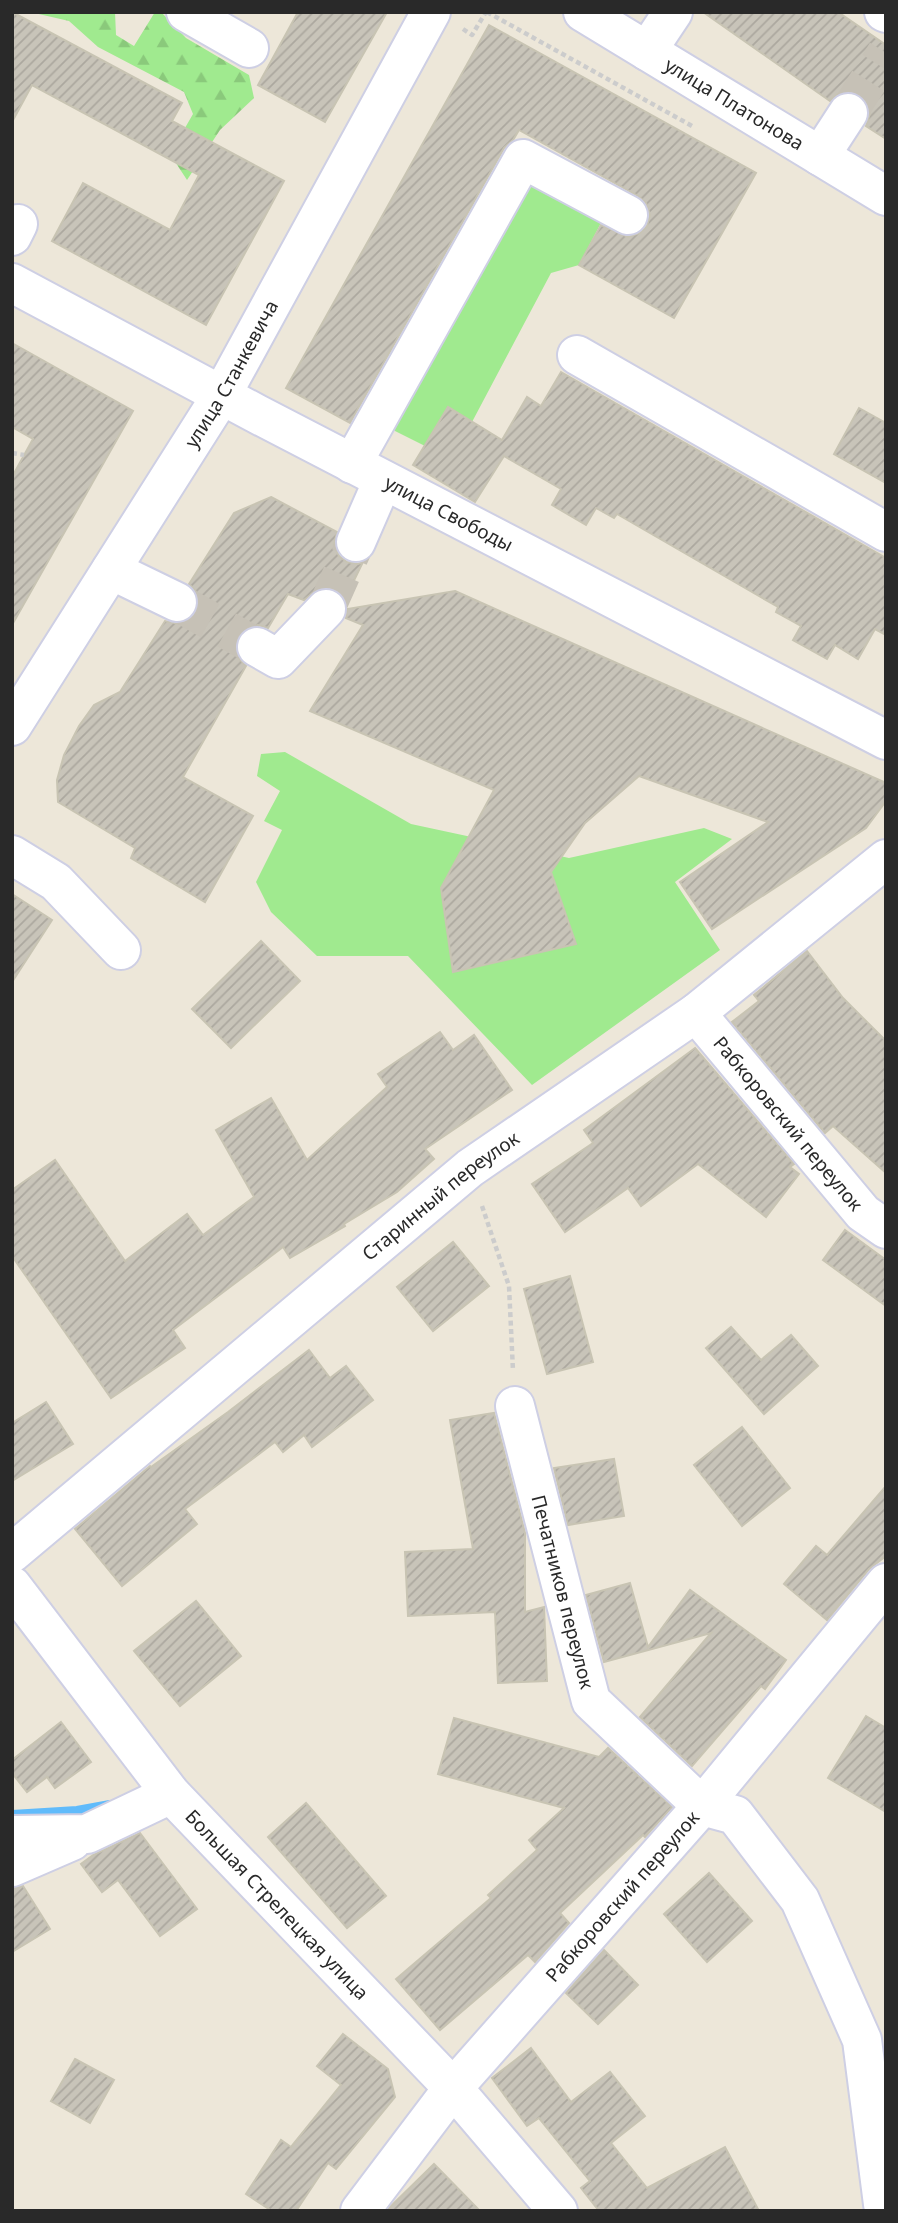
<svg xmlns="http://www.w3.org/2000/svg" width="898" height="2223" viewBox="0 0 898 2223" font-family="'Noto Sans',sans-serif">
	<style>
		.grass { fill: #a0ea8f }
		.forest { fill: url(#forest-firs) }
		.lines { fill: none; stroke-linecap: round; stroke-linejoin: round }
		.stream { stroke: #60bbfb; stroke-width: 10 }
		.building { fill: url(#building-hatch); stroke: #c8c4b3; stroke-width: 2 }
		.minor-tunnel { stroke: #c6c1b6; stroke-width: 38; stroke-dasharray: 38 19; stroke-linecap: butt }
		.minor-casing { stroke: #cecfe4; stroke-width: 42 }
		.path { stroke: #ccc; stroke-width: 4.5; stroke-dasharray: 5 3.5; stroke-linecap: butt }
		.minor { stroke: #fff; stroke-width: 38 }
		.labels { text-anchor: middle; stroke-width: 5; stroke-linejoin: round; paint-order: stroke }
		.street-label { font-size: 19px; fill: #292929; stroke: #fff }
	</style>
	<defs>
		<pattern id="forest-firs" width="22" height="20" patternUnits="userSpaceOnUse" patternTransform="scale(1.75)"><rect width="22" height="20" fill="#a0ea8f"/><path d="M5 1l3.5 6h-7zM16 11l3.5 6h-7z" fill="#8ac97b"/></pattern>
		<pattern id="building-hatch" width="6" height="6" patternUnits="userSpaceOnUse" patternTransform="scale(1.75)"><rect width="6" height="6" fill="#c8c4b9"/><path d="M-1 1l2-2M0 6l6-6M5 7l2-2" fill="none" stroke="#aca89f"/></pattern>
	</defs>
	<rect width="100%" height="100%" fill="#ede7d9"/>
	<g class="grass">
		<polygon points="526,180 603,219 579,265 551,273 472,422 425,446 387,427"/>
		<polygon points="285,752 411,824 569,858 704,828 732,839 675,882 720,950 532,1085 408,956 317,956 271,912 256,882 282,830 264,821 280,791 257,776 261,754"/>
	</g>
	<polygon class="forest" points="30,12 115,12 116,35 134,46 155,12 161,12 186,38 249,75 254,98 220,130 187,180 170,154 193,114 184,92 98,47 69,21"/>
	<g class="lines">
		<polyline class="stream" points="12,1815 77,1811 110,1805"/>
	</g>
	<g class="building">
		<polygon points="12,12 182,103 172,121 284,181 206,325 52,241 83,183 170,230 199,175 32,85 12,122"/>
		<polygon points="298,12 387,12 325,122 258,85"/>
		<polygon points="703,12 838,12 886,45 886,139 866,126 870,113 868,104 860,95 848,91 838,94 830,101"/>
		<polygon points="489,25 756,173 674,318 579,265 601,225 628,237 640,233 647,226 650,215 646,203 638,196 519,130 513,140 504,148 350,423 286,388"/>
		<polygon points="12,343 133,411 12,625 12,477 33,439 12,427"/>
		<polygon points="561,372 886,558 886,635 875,629 858,659 835,645 827,659 793,640 801,626 776,612 778,607 617,514 614,518 596,508 586,525 552,505 561,489 504,456 475,502 413,465 448,407 502,440 527,397 541,406"/>
		<polygon points="859,408 886,423 886,483 834,454"/>
		<polygon points="271,497 337,532 334,545 339,556 347,562 358,564 363,562 345,599 341,593 331,588 319,588 304,600 288,594 268,628 258,625 247,628 238,637 235,648 238,657 246,666 183,777 253,816 205,902 131,858 135,848 58,802 57,780 64,755 79,726 94,705 120,692 165,621 179,624 190,620 196,612 199,600 195,590 189,584 234,513"/>
		<polygon points="455,591 886,783 886,801 866,828 712,929 680,882 768,822 639,776 585,823 551,872 576,944 453,972 441,888 494,790 310,711 363,625 346,618 347,609"/>
		<polygon points="12,894 52,920 12,982"/>
		<polygon points="261,941 300,981 231,1048 192,1009"/>
		<polygon points="807,951 843,998 886,1041 886,1173 833,1126 825,1133 732,1022 759,1001 754,995"/>
		<polygon points="440,1032 453,1050 474,1035 512,1090 425,1149 434,1159 397,1192 344,1224 345,1226 290,1258 283,1247 173,1330 185,1348 111,1398 12,1256 12,1190 55,1160 125,1261 187,1214 203,1235 254,1197 216,1130 271,1098 307,1160 387,1087 378,1074"/>
		<polygon points="695,1048 794,1164 790,1167 799,1174 766,1217 698,1164 641,1206 628,1188 565,1232 532,1184 593,1143 584,1130"/>
		<polygon points="845,1230 886,1260 886,1306 823,1260"/>
		<polygon points="453,1242 489,1286 433,1331 397,1287"/>
		<polygon points="570,1276 593,1362 547,1374 524,1289"/>
		<polygon points="731,1327 761,1360 791,1335 818,1366 764,1414 706,1348"/>
		<polygon points="309,1350 330,1378 346,1366 373,1400 312,1447 304,1435 283,1452 275,1442 185,1509 197,1524 122,1586 75,1529 150,1466 151,1467 228,1412"/>
		<polygon points="46,1402 73,1444 12,1481 12,1423"/>
		<polygon points="494,1413 525,1533 525,1612 544,1607 547,1681 498,1683 495,1612 408,1616 405,1552 473,1549 450,1420"/>
		<polygon points="742,1427 790,1488 742,1526 694,1465"/>
		<polygon points="614,1459 624,1516 568,1525 554,1468"/>
		<polygon points="886,1486 886,1556 869,1569 827,1620 784,1584 816,1546 827,1555"/>
		<polygon points="630,1583 648,1647 690,1590 786,1660 765,1689 761,1686 692,1766 640,1717 711,1633 604,1662 586,1595"/>
		<polygon points="196,1601 241,1656 180,1706 134,1651"/>
		<polygon points="866,1716 886,1728 886,1812 828,1778"/>
		<polygon points="454,1718 599,1757 608,1748 672,1807 645,1837 643,1835 560,1913 569,1923 535,1962 528,1955 440,2030 396,1979 491,1898 488,1895 537,1850 529,1840 564,1808 438,1774"/>
		<polygon points="61,1722 91,1762 55,1788 47,1777 27,1792 12,1773 12,1760"/>
		<polygon points="306,1803 386,1896 347,1928 268,1837"/>
		<polygon points="140,1833 197,1909 160,1936 118,1880 102,1892 81,1864 93,1855"/>
		<polygon points="709,1873 752,1921 707,1962 664,1914"/>
		<polygon points="23,1886 50,1929 12,1952 12,1888"/>
		<polygon points="604,1950 638,1985 598,2024 566,1993"/>
		<polygon points="343,2034 388,2069 395,2097 336,2169 328,2163 296,2211 272,2211 246,2194 281,2140 291,2147 341,2085 317,2066"/>
		<polygon points="531,2048 571,2102 610,2072 645,2116 611,2143 647,2188 725,2147 759,2211 599,2211 581,2188 590,2181 539,2118 527,2126 492,2078"/>
		<polygon points="75,2059 114,2080 90,2123 51,2101"/>
		<polygon points="434,2164 480,2211 388,2211 389,2208"/>
	</g>
	<g class="lines">
		<g class="minor-tunnel">
			<polyline points="848,113 886,53"/>
			<polyline points="177,602 257,647"/>
			<polyline points="326,609 356,542"/>
		</g>
		<defs>
			<g id="minor">
				<polyline points="186,12 249,48"/>
				<path id="s1" d="M583,12l303,184"/>
				<polyline points="884,12 886,13"/>
				<polyline points="647,51 673,12"/>
				<polyline points="820,156 848,113"/>
				<polyline points="12,236 18,224"/>
				<path id="s2" d="M12,283l245,131 629,326"/>
				<polyline points="577,355 886,532"/>
				<polyline points="352,464 523,159 628,215"/>
				<polyline points="356,542 383,480"/>
				<polyline points="111,570 177,602"/>
				<polyline points="257,647 278,659 326,609"/>
				<path id="s3" d="M12,726l209,-330 210,-384"/>
				<polyline points="12,855 56,882 121,950"/>
				<path id="s4" d="M696,1013l167,200 23,16"/>
				<path id="s5" d="M515,1406l76,295 111,105 33,9 65,85 62,140 21,164 2,7"/>
				<path id="s6" d="M12,1553l458,-385 226,-155 190,-154"/>
				<path id="s7" d="M12,1586l159,208 282,294 105,123"/>
				<polyline points="12,1835 87,1834 171,1794"/>
				<polyline points="12,1867 72,1841"/>
				<path id="s8" d="M360,2211l93,-123 249,-282 184,-223"/>
			</g>
		</defs>
		<use href="#minor" class="minor-casing"/>
		<g class="path">
			<polyline points="487,12 692,126"/>
			<polyline points="463,29 472,35 486,12"/>
			<polyline points="12,453 24,455"/>
			<polyline points="482,1206 509,1286 513,1371"/>
		</g>
		<use href="#minor" class="minor"/>
	</g>
	<g class="labels">
		<g class="street-label">
			<text dy="7" stroke="none"><textPath href="#s1" startOffset="177">улица Платонова</textPath></text>
			<text dy="7" stroke="none"><textPath href="#s3" startOffset="415">улица Станкевича</textPath></text>
			<text dy="7" stroke="none"><textPath href="#s2" startOffset="494">улица Свободы</textPath></text>
			<text dy="7" stroke="none"><textPath href="#s4" startOffset="144">Рабкоровский переулок</textPath></text>
			<text dy="7" stroke="none"><textPath href="#s6" startOffset="558">Старинный переулок</textPath></text>
			<text dy="7" stroke="none"><textPath href="#s5" startOffset="192">Печатников переулок</textPath></text>
			<text dy="7" stroke="none"><textPath href="#s8" startOffset="410">Рабкоровский переулок</textPath></text>
			<text dy="7" stroke="none"><textPath href="#s7" startOffset="415">Большая Стрелецкая улица</textPath></text>
		</g>
	</g>
	<rect width="898" height="2223" fill="none" stroke="#292929" stroke-width="28"/>
</svg>
